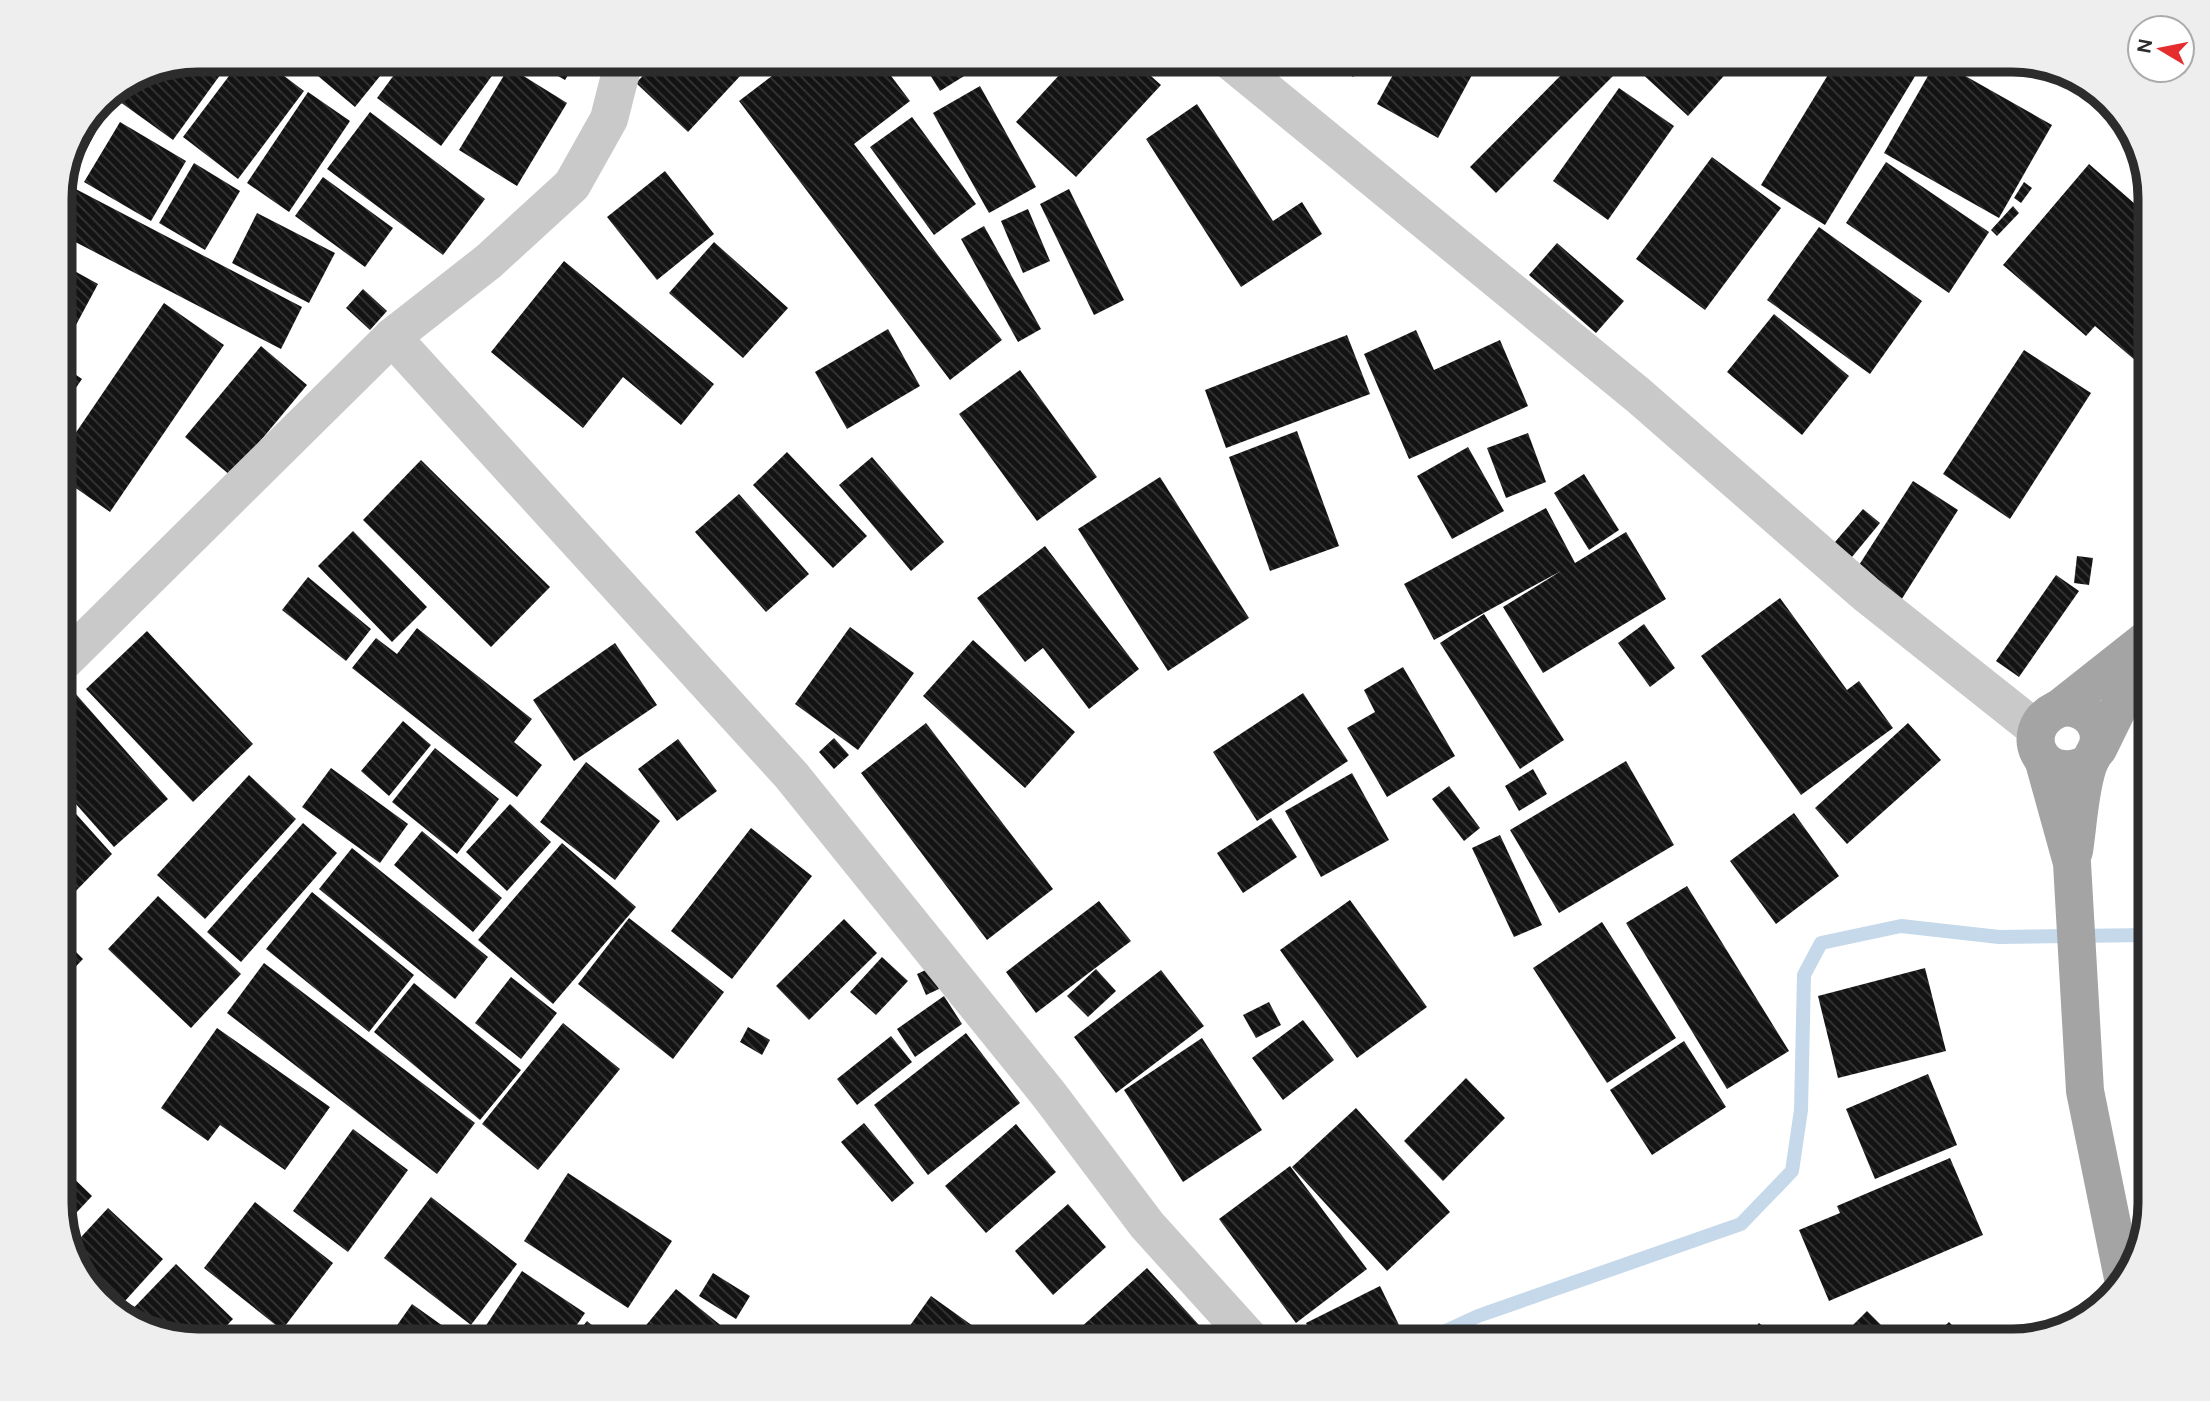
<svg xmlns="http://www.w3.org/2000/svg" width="2210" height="1401" viewBox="0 0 2210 1401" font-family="'DM Sans',sans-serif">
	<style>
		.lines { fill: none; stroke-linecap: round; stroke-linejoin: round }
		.stream { stroke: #c5d9eb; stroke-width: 14 }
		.building { fill: url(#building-back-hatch) }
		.street { stroke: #c9c9c9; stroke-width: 38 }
		.primary { stroke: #a4a4a4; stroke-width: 38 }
		.rim { fill: none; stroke: #2c2c2c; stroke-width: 9 }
	</style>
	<defs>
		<pattern id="building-back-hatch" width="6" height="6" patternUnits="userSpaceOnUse" patternTransform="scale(1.75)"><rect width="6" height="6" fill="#131313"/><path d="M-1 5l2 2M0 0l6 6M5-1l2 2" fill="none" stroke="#363636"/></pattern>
	</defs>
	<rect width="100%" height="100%" fill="#fff"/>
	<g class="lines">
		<polyline class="stream" points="1424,1341 1478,1316 1741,1224 1792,1171 1801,1110 1804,975 1821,943 1901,926 1999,937 2150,935"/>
	</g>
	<g class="building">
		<polygon points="197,60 231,60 173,140 109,94 145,70"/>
		<polygon points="241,60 263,60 304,91 238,179 183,137"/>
		<polygon points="331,60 393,60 355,107 318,76"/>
		<polygon points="405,60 498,60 502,62 441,146 377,98"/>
		<polygon points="529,60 577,60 565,80"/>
		<polygon points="658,60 755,60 688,132 636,83"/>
		<polygon points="793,60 879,60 910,101 854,144 1002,340 950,380 739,101"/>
		<polygon points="921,60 990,60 940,91"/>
		<polygon points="1073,60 1133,60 1161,85 1076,177 1016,122"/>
		<polygon points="1336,60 1370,60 1353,77"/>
		<polygon points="1401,60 1480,60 1438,138 1377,104"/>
		<polygon points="1576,60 1629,60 1496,193 1470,167"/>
		<polygon points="1646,60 1738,60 1688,116 1637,69"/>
		<polygon points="1837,60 1917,60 1923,63 1825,225 1761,185"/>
		<polygon points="1937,60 2052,125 1999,218 1884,153"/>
		<polygon points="509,67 567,103 517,186 459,150"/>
		<polygon points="980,86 1036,187 989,213 933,113"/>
		<polygon points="1619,88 1674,126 1608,220 1553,181"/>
		<polygon points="308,92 350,121 289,212 247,183"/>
		<polygon points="1197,104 1273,221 1302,202 1322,234 1241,287 1146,139"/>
		<polygon points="92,112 103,118 68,185 302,307 281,349 60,234 60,189 70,144"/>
		<polygon points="370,112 485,199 443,255 327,169"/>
		<polygon points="912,117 976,204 934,235 870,147"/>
		<polygon points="120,122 186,161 151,221 84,182"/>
		<polygon points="1712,157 1781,208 1705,310 1636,259"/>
		<polygon points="1886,162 1989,232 1949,293 1846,223"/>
		<polygon points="194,163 240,191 205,250 159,223"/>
		<polygon points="2089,164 2150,217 2150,237 2143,246 2150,253 2150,373 2095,326 2086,336 2003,265"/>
		<polygon points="665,171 714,234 657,280 607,217"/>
		<polygon points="323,177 393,228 365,267 295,216"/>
		<polygon points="2024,182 2032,188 2021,203 2014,198"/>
		<polygon points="1069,189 1124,300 1094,315 1040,204"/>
		<polygon points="2013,206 2019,213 1997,236 1991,230"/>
		<polygon points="1028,209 1050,261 1023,273 1001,221"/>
		<polygon points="257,213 335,253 309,303 232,263"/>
		<polygon points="984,226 1041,329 1018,342 961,239"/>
		<polygon points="1819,227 1922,301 1870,374 1767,300"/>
		<polygon points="714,242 788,308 743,358 669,293"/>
		<polygon points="1557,243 1624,301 1596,333 1529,275"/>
		<polygon points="564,261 714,384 681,425 623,377 583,428 491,352"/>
		<polygon points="60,263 98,284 62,351 60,350"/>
		<polygon points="363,289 387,311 370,330 346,308"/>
		<polygon points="164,303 224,345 110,512 60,477 60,456"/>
		<polygon points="1774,314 1849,376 1802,435 1727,372"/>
		<polygon points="888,329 920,386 847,429 815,372"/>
		<polygon points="1416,330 1434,370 1500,340 1528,406 1409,459 1364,354"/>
		<polygon points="1347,335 1370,394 1226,448 1205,390"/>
		<polygon points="261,346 307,385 231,476 185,437"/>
		<polygon points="2024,350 2091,393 2010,519 1943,474"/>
		<polygon points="60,364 82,379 60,411"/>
		<polygon points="1020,370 1097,477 1037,521 959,414"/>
		<polygon points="1297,431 1339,546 1270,571 1229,457"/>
		<polygon points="1528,433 1546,482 1506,498 1487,448"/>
		<polygon points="1468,447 1504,511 1452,539 1417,476"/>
		<polygon points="787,452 867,536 833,568 753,485"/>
		<polygon points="872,457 944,542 911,571 839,485"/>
		<polygon points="421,460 550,587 491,647 363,520"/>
		<polygon points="1584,474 1619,530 1589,550 1554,493"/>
		<polygon points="1160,477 1249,618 1168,671 1078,529"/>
		<polygon points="1913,481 1958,510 1898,605 1852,576"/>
		<polygon points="739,494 809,574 766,612 695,532"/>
		<polygon points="1546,508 1575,563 1626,532 1666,599 1543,673 1503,607 1561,571 1434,640 1404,584"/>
		<polygon points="1863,509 1880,523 1847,563 1830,548"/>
		<polygon points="353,531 427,607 392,642 318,566"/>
		<polygon points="1045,546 1139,669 1089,709 1043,648 1025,662 977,598"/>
		<polygon points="2077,556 2093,558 2089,585 2074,583"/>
		<polygon points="2056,575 2079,591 2019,677 1996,661"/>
		<polygon points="308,577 371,629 346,661 282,610"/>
		<polygon points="1780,598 1847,690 1859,681 1893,728 1801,795 1701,656"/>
		<polygon points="1484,614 1564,740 1520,769 1440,643"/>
		<polygon points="1644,624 1675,668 1650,687 1618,643"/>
		<polygon points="850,627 914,673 858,750 795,704"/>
		<polygon points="417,628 532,719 514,742 542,765 517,797 352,668 376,638 397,654"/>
		<polygon points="147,631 253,744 193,802 86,689"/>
		<polygon points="973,640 1075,732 1025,788 923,696"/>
		<polygon points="615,643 657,705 574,761 533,700"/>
		<polygon points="1403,667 1455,756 1387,797 1347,728 1375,712 1364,690"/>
		<polygon points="75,693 168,799 114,847 60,786 60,707"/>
		<polygon points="1303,693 1348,761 1257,821 1213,752"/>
		<polygon points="403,721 431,745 389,796 361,771"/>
		<polygon points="926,723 1053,889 987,940 861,773"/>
		<polygon points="1908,723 1941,760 1847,844 1815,808"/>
		<polygon points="2150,731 2150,781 2136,776"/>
		<polygon points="834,738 849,755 834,769 819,752"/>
		<polygon points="678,739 717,791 677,821 638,769"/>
		<polygon points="435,748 499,799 457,854 392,802"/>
		<polygon points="1626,761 1674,845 1559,913 1510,830"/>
		<polygon points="586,762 660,821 615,880 540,822"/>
		<polygon points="331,768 408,824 380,863 302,807"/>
		<polygon points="1533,769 1547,794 1519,811 1505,786"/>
		<polygon points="1352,773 1389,840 1321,877 1285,811"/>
		<polygon points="249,775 296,819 205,919 157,875"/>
		<polygon points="1449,786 1480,828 1464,841 1432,799"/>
		<polygon points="60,796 112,854 68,899 60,890"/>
		<polygon points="510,804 551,842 507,891 466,852"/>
		<polygon points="1794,813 1839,876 1776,924 1730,861"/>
		<polygon points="1271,818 1297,857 1243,893 1217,853"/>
		<polygon points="303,823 337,853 241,962 207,932"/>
		<polygon points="751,828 812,876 732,979 671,931"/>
		<polygon points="422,831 502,898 473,932 394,865"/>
		<polygon points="1500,835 1542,925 1514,937 1472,848"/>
		<polygon points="562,843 636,907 553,1004 478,940"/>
		<polygon points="352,848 488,957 455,999 319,889"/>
		<polygon points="1687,886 1789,1051 1727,1089 1626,923"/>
		<polygon points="312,892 414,975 369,1032 266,949"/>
		<polygon points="158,896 241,974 191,1028 108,949"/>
		<polygon points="1350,900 1427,1007 1357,1058 1280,950"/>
		<polygon points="1099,901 1131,941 1036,1013 1006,972"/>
		<polygon points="629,918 724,992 673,1059 578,984"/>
		<polygon points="844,919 877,953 809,1020 776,986"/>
		<polygon points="1602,922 1676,1038 1607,1083 1533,968"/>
		<polygon points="60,936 83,959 60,983"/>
		<polygon points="882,957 908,981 876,1015 850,992"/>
		<polygon points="264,963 475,1123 437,1174 227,1013"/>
		<polygon points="930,968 939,989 926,995 917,974"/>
		<polygon points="1925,968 1946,1051 1838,1078 1818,996"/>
		<polygon points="1096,969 1116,991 1088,1017 1067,996"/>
		<polygon points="1161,970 1204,1026 1116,1093 1074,1037"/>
		<polygon points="511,977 557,1013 521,1059 475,1023"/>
		<polygon points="414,983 521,1070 480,1120 374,1032"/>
		<polygon points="944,996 962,1024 915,1057 897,1029"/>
		<polygon points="1269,1002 1281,1025 1256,1038 1243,1015"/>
		<polygon points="1303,1020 1334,1060 1283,1100 1252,1058"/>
		<polygon points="563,1023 620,1069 538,1170 482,1124"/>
		<polygon points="748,1027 770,1040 762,1055 740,1042"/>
		<polygon points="217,1028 330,1107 285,1170 220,1125 208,1141 161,1108"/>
		<polygon points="966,1033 1020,1103 928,1175 874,1105"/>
		<polygon points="891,1036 912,1062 857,1105 837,1079"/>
		<polygon points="1202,1038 1262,1130 1183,1182 1124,1090"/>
		<polygon points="1684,1041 1726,1107 1652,1155 1610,1090"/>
		<polygon points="1928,1074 1957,1145 1875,1179 1846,1109"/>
		<polygon points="1466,1078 1505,1118 1443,1181 1404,1141"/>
		<polygon points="1356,1108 1450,1212 1387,1271 1292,1167"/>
		<polygon points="864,1123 914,1183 892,1202 841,1142"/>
		<polygon points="1016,1124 1056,1172 986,1233 945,1186"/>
		<polygon points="353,1129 408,1170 348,1252 293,1211"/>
		<polygon points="1950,1158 1983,1235 1829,1301 1799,1230 1840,1213 1837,1206"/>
		<polygon points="60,1165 92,1196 64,1226 60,1212"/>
		<polygon points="1290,1166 1367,1269 1296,1323 1219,1219"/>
		<polygon points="568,1173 672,1241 628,1308 524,1241"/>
		<polygon points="431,1197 517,1264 471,1325 384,1258"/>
		<polygon points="255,1202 333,1263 282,1330 204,1268"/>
		<polygon points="1068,1204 1106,1247 1053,1295 1015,1251"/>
		<polygon points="108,1208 163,1259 115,1312 78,1273 71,1248"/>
		<polygon points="176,1264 233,1319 212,1341 197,1341 123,1319"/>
		<polygon points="1147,1268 1199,1325 1181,1341 1072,1341 1069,1338"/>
		<polygon points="522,1271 585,1313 566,1341 487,1341 479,1336"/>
		<polygon points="713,1273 750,1296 736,1319 699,1296"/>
		<polygon points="1380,1286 1399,1325 1367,1341 1315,1341 1306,1323"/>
		<polygon points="676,1289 740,1341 633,1341"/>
		<polygon points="931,1296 994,1341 899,1341"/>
		<polygon points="412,1304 464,1341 386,1341"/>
		<polygon points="1867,1311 1897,1341 1837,1341"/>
		<polygon points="587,1321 611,1341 571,1341"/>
		<polygon points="1949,1322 1967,1341 1929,1341"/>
		<polygon points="1759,1323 1779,1341 1743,1341"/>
		<polygon points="1541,1329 1556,1341 1531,1341"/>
		<polygon points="326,1332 337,1341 318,1341"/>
	</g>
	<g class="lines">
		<g class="street">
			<polyline points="1229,60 1638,395 1866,594 2037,730"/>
			<polyline points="392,337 791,775 1050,1096 1147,1225 1252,1341"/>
			<polyline points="60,665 392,337 489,261 572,185 609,119 624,60"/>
		</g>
		<g class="primary">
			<polyline points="2060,708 2146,640"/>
			<polyline points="2098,749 2150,643"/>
			<polyline points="2044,762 2072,863 2085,1091 2124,1283"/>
			<path d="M2074,851c4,-25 6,-68 16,-90 5,-10 11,-17 8,-30 -4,-17 -25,-29 -42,-21 -41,20 -15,78 33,53"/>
		</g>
	</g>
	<path d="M0 0H2210V1401H0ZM198 72H2012A126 126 0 0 1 2138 198V1203A126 126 0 0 1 2012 1329H198A126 126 0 0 1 72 1203V198A126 126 0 0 1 198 72Z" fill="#eee" fill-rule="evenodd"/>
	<path class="rim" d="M198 72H2012A126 126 0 0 1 2138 198V1203A126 126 0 0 1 2012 1329H198A126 126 0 0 1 72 1203V198A126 126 0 0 1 198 72Z"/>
	<g transform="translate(2161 49) rotate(280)"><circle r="33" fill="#ffffff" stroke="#ababab" stroke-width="2"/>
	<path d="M0-5L12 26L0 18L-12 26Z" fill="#e52d2d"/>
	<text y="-10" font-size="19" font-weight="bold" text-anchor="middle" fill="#2c2c2c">N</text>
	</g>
</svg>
